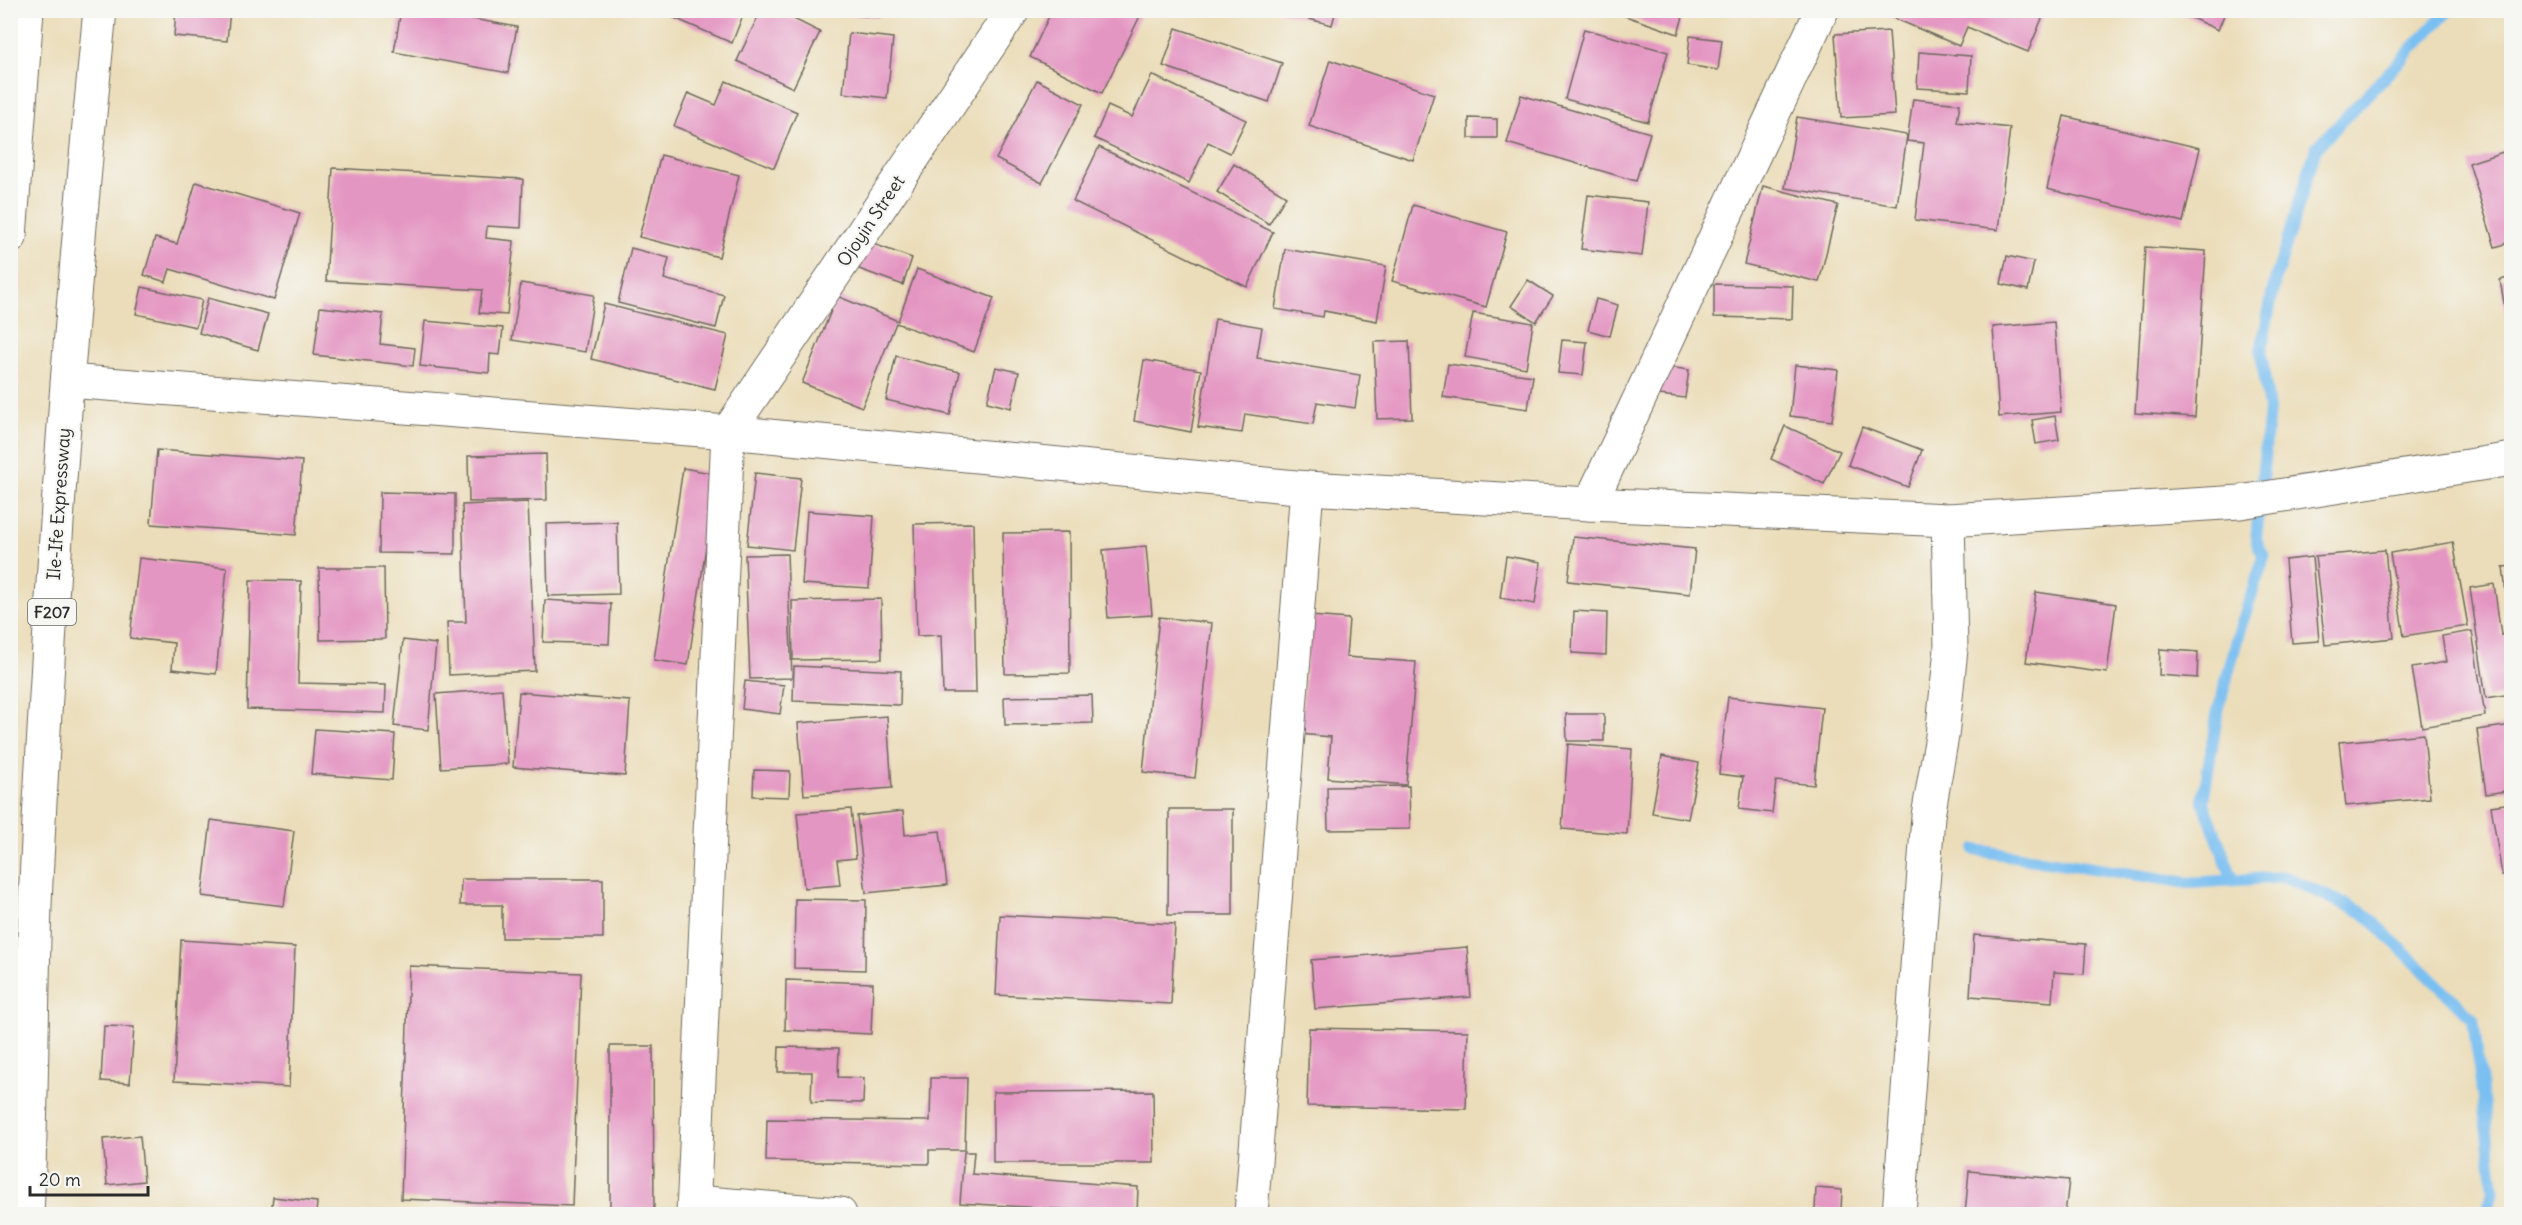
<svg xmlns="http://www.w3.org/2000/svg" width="2522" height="1225" viewBox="0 0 2522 1225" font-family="Delius,sans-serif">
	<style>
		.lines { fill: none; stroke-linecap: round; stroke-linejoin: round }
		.stream { stroke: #7abff1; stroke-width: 12 }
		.building { fill: #e496c2 }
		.minor-casing { stroke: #6e695d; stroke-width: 35 }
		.tertiary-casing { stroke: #6e695d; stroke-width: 35 }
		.primary-casing { stroke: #6e695d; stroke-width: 35 }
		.minor { stroke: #fff; stroke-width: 33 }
		.tertiary { stroke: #fff; stroke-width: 33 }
		.primary { stroke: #fff; stroke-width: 33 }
		.labels { text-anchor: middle; stroke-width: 4.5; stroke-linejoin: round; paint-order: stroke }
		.shield { fill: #f6f6f2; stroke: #686867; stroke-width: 1.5 }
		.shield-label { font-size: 16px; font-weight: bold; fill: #2b2b2b }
		.street-label { font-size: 18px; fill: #2b2b2b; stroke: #f6f6f2 }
	</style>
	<rect width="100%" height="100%" fill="#f6f6f2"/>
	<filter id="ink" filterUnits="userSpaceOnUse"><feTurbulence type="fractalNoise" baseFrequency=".0167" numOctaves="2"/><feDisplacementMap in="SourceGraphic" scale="12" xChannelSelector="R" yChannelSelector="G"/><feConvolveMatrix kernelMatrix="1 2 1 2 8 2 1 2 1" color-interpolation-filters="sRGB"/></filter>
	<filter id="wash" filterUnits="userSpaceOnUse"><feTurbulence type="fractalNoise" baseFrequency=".008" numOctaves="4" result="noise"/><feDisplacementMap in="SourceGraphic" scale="24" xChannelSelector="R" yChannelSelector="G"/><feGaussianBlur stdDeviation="1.35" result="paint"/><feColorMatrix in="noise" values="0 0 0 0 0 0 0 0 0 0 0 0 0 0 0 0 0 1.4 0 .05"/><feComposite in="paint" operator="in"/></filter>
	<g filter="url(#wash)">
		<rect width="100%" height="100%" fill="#ebddb9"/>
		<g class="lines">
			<g class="stream">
				<polyline points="1975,850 2189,883 2285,877 2364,913 2473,1019 2494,1189 2486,1214"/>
				<polyline points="2233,880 2203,801 2217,715 2239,632 2264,557 2256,540 2269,410 2261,351 2275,281 2316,148 2449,10"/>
			</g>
		</g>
		<g id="blocks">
			<g class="building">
				<polygon points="176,10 230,10 227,41 174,36"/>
				<polygon points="401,10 424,10 517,27 508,73 394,52"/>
				<polygon points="656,10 745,10 732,43"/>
				<polygon points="761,10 776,10 820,32 793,88 737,61"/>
				<polygon points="823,10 881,10 880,17 822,13"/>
				<polygon points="1052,10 1143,10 1102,93 1030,57"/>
				<polygon points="1275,10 1336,10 1332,25"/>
				<polygon points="1608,10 1685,10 1678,34"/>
				<polygon points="1883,10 2031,10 2043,16 2028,52 1967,27 1959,46 1882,13"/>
				<polygon points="2174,10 2226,10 2218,30"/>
				<polygon points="1176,28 1282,63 1269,102 1163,66"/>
				<polygon points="1584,29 1668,52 1648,122 1565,99"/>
				<polygon points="1889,31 1895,115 1841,118 1835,34"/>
				<polygon points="849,33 893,38 887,98 843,93"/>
				<polygon points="1690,36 1722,40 1718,70 1687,65"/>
				<polygon points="1919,52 1971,56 1969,91 1917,88"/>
				<polygon points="1330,60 1434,94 1413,160 1309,126"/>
				<polygon points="1152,75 1246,120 1230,153 1208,142 1189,183 1094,138 1108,106 1132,117"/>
				<polygon points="1037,80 1083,104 1042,183 996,159"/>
				<polygon points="726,81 797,112 774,168 674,126 688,93 716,105"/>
				<polygon points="1521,95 1650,133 1636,181 1507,143"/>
				<polygon points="1913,99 1960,104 1957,122 2010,128 1998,230 1915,220 1924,143 1907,141"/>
				<polygon points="2064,116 2200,148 2183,222 2047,189"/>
				<polygon points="1797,117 1907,135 1897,206 1785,188"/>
				<polygon points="1469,118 1497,119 1497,138 1469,138"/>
				<polygon points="1099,147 1273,232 1247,287 1073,201"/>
				<polygon points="2512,149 2512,242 2495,247 2469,163"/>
				<polygon points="661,155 739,175 719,257 639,237"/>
				<polygon points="1234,164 1286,196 1269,224 1217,192"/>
				<polygon points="333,168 523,179 521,228 487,226 486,238 514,241 507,315 479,313 482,290 326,281"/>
				<polygon points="196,182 300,213 274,300 170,269 166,282 144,275 155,238 177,244"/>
				<polygon points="1763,186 1838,205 1819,282 1744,264"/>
				<polygon points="1588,195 1648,202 1642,256 1581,249"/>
				<polygon points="1413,205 1507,232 1486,307 1392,281"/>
				<polygon points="868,242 912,258 903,285 859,269"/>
				<polygon points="2145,247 2206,251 2195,417 2135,413"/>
				<polygon points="631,248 669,258 664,279 724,295 716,328 618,303"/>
				<polygon points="1285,249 1386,266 1377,321 1324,311 1323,317 1275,309"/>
				<polygon points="2007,256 2034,262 2028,290 2001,284"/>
				<polygon points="917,269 994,298 974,352 896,323 862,407 802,383 837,296 898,321"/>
				<polygon points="2512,277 2512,338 2510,338 2500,280"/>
				<polygon points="1528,280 1553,296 1536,322 1511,306"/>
				<polygon points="521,283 594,295 585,352 512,340"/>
				<polygon points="1714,284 1793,286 1792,319 1714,317"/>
				<polygon points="142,287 202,300 196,327 136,314"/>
				<polygon points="208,298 268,314 258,350 199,333"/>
				<polygon points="1596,299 1618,305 1610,336 1588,330"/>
				<polygon points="604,304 728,335 715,389 591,359"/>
				<polygon points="320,307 383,314 380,344 415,348 413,366 314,355"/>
				<polygon points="1473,313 1533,323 1526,368 1465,357"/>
				<polygon points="1215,319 1262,327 1257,358 1360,375 1355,408 1317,402 1313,424 1245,414 1242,433 1198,427"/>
				<polygon points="425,321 503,328 500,355 490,354 489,373 420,366"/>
				<polygon points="2054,322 2061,412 1999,417 1993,327"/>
				<polygon points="1562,340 1587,342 1583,375 1558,373"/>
				<polygon points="1409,341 1412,418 1377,419 1374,342"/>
				<polygon points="896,356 960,372 950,415 886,400"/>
				<polygon points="1144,360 1201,370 1191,432 1134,421"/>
				<polygon points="1448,364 1533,376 1528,409 1443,397"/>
				<polygon points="1655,365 1689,370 1685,398 1651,394"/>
				<polygon points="1795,365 1838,370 1832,421 1790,416"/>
				<polygon points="996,367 1019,372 1011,408 987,402"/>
				<polygon points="2055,416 2059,440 2036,444 2032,420"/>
				<polygon points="1785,426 1840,451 1824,484 1771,459"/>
				<polygon points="1862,427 1922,450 1908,487 1848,465"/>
				<polygon points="157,450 302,461 296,535 151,524"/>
				<polygon points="546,454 547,500 469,502 468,456"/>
				<polygon points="683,468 717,474 688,665 654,660"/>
				<polygon points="755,473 801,478 793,550 747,545"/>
				<polygon points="380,492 455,494 455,554 379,553"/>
				<polygon points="528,502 535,671 449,675 447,622 466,622 462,505"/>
				<polygon points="807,511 874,516 869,588 802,584"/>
				<polygon points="617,522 619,594 548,596 546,524"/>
				<polygon points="973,523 976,693 943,693 941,635 917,636 914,524"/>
				<polygon points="1069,532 1070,673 1005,674 1003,533"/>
				<polygon points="1573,537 1695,549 1690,594 1568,581"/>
				<polygon points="2453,542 2468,626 2404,636 2390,553"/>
				<polygon points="1146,546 1152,615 1108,618 1103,550"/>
				<polygon points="2385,550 2394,638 2325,645 2315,556"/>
				<polygon points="787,554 792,678 750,679 745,555"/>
				<polygon points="1506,556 1541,562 1535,604 1500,598"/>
				<polygon points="2312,557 2319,641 2292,643 2285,560"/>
				<polygon points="139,558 227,568 216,674 172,669 174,643 130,638"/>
				<polygon points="2512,566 2512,619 2509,619 2503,567"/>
				<polygon points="319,568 384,568 385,639 320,640"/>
				<polygon points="250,580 301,581 298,683 386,685 385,713 247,709"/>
				<polygon points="2494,584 2501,635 2512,633 2512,694 2486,698 2470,588"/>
				<polygon points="2036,592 2116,604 2107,673 2026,662"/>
				<polygon points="881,599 882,659 793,660 792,601"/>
				<polygon points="545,600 611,604 609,644 543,642"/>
				<polygon points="1574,611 1607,613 1606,655 1572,653"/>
				<polygon points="1310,616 1349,619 1346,657 1416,662 1406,785 1328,778 1331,737 1300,734"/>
				<polygon points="1159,617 1212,623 1195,778 1143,772"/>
				<polygon points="2472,631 2485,716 2422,727 2412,668 2446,662 2442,636"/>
				<polygon points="403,640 436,644 428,730 394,726"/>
				<polygon points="2160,649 2198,652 2197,678 2159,675"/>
				<polygon points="794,666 901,671 900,705 793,701"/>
				<polygon points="745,681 784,685 780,714 742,709"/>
				<polygon points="502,689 508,764 441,768 436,694"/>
				<polygon points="519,692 630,701 625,776 513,767"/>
				<polygon points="1092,695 1093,723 1005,725 1004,697"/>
				<polygon points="1728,697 1822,708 1814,785 1776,781 1772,813 1739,809 1743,777 1719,774"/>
				<polygon points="1566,714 1604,714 1604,741 1567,741"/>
				<polygon points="887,716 892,788 804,795 798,723"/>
				<polygon points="2512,725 2512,790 2486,794 2477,730"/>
				<polygon points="315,729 395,734 392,780 311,774"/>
				<polygon points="2424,734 2430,798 2346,806 2339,742"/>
				<polygon points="1568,744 1632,749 1627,834 1562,829"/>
				<polygon points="1662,756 1699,763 1688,819 1652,813"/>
				<polygon points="754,770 790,771 789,797 753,796"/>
				<polygon points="1409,786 1410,829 1328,830 1327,787"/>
				<polygon points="2512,803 2512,874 2502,875 2491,806"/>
				<polygon points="851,809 856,858 837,860 840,885 804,888 797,813"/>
				<polygon points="1169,809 1233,809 1233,915 1168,915"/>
				<polygon points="903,811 905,835 940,831 947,885 866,893 857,816"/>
				<polygon points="211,820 294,831 284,906 202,896"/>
				<polygon points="461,879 603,879 603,938 502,938 502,905 460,905"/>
				<polygon points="795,899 866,900 865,970 794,968"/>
				<polygon points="1000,915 1175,924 1171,1004 996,995"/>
				<polygon points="1974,935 2086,944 2084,974 2054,972 2052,1002 1970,996"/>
				<polygon points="181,940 295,947 289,1087 174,1081"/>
				<polygon points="1467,947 1471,997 1315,1009 1311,960"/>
				<polygon points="409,966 581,973 572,1206 401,1199"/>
				<polygon points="786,980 873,983 871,1034 785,1030"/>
				<polygon points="104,1026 134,1027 130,1083 101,1081"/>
				<polygon points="1309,1028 1468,1031 1466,1109 1307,1106"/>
				<polygon points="610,1046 653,1046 654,1214 610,1214"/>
				<polygon points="779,1047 839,1048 838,1077 864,1078 863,1103 811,1102 812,1072 778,1072"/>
				<polygon points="931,1078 967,1078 965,1150 929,1150 929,1164 766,1161 767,1119 930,1121"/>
				<polygon points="1153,1091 1154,1163 993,1163 993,1092"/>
				<polygon points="140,1136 144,1181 107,1185 103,1139"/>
				<polygon points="964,1152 974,1152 972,1174 1138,1187 1137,1214 960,1203"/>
				<polygon points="1969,1171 2069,1180 2065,1214 1965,1214"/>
				<polygon points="1816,1188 1842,1190 1841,1211 1815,1210"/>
				<polygon points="273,1197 317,1202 316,1214 271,1214"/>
			</g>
		</g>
	</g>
	<g filter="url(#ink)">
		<use href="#blocks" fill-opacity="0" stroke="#6e695d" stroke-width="1.5"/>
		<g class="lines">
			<defs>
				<g id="minor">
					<polyline points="1590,504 1822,10"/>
					<polyline points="694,1202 840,1214"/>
					<polyline points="693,1214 728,432 1013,10"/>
					<polyline points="1251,1214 1307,488"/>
					<polyline points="1899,1214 1928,816 1942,736 1951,649 1948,520"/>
				</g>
				<polyline id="tertiary" points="68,381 728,432 1307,488 1590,504 1948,520 2240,502 2512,459"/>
				<g id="primary">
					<polyline points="10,237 27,10"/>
					<path d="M27,1214c6,-111 4,-222 9,-333 14,-290 35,-581 64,-871"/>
				</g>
			</defs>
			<use href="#minor" class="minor-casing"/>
			<use href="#tertiary" class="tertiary-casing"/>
			<use href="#primary" class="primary-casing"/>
			<use href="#minor" class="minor"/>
			<use href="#tertiary" class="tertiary"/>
			<use href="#primary" class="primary"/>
		</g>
	</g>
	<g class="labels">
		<rect class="shield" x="28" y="599" width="48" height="26" rx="4.5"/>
		<g class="shield-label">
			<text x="52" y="618">F207</text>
		</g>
		<g class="street-label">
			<text transform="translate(871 221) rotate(-56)" y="6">Ojoyin Street</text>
			<text transform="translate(59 504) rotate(-86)" y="6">Ile-Ife Expressway</text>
		</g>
	</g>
	<rect width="2522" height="1225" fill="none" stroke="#f6f6f2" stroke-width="36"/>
	<path d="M30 1186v9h118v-9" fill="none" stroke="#2b2b2b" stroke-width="3"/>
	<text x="39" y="1186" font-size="18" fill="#2b2b2b" stroke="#f6f6f2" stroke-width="4.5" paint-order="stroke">20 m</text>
</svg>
